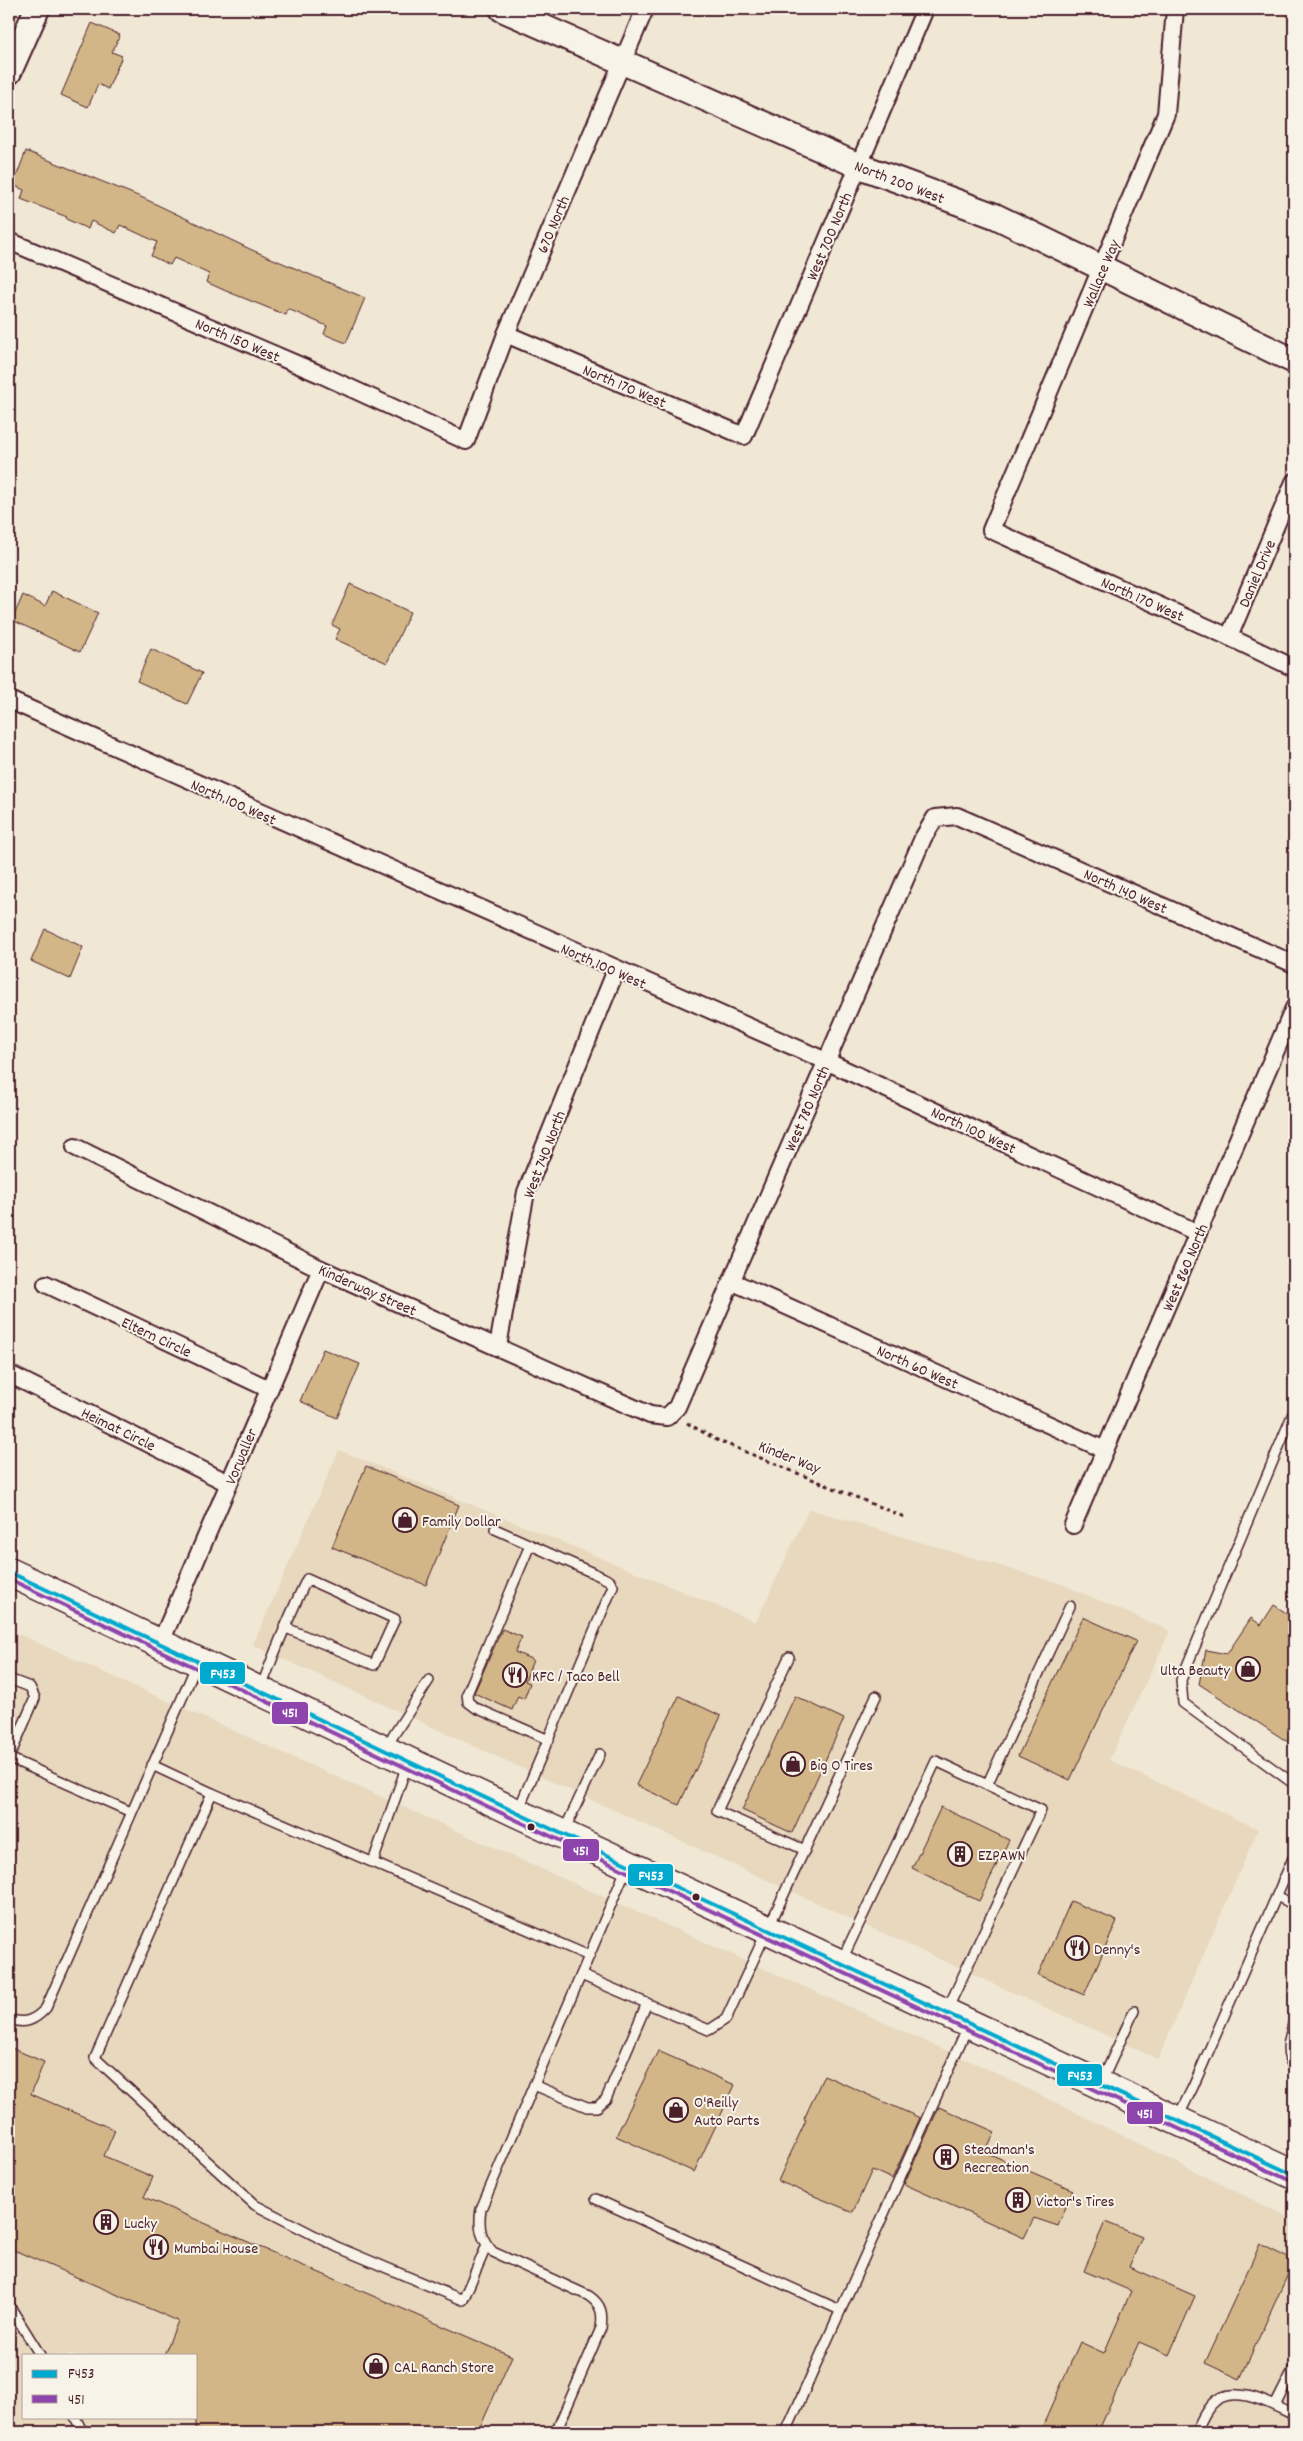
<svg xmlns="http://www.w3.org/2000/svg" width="1303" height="2441" viewBox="0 0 1303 2441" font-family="Dekko,sans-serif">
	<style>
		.built { fill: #e7d8be; fill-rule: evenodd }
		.building { fill: #d2b687; stroke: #4a1f2b }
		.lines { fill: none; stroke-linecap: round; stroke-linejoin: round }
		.lane-casing { stroke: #4a1f2b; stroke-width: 12 }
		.street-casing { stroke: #4a1f2b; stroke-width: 20 }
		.secondary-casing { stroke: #4a1f2b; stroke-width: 28 }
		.highway-casing { stroke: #4a1f2b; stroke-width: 31 }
		.path { stroke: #4a1f2b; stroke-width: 3; stroke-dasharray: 4 4; stroke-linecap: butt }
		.lane { stroke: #f7f3e8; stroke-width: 9 }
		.street { stroke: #f7f3e8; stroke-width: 16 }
		.secondary { stroke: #f7f3e8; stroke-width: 24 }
		.highway { stroke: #f7f3e8; stroke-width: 28 }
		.bus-1-casing { stroke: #f7f3e8; stroke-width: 8 }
		.bus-2-casing { stroke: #f7f3e8; stroke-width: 8 }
		.bus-1 { stroke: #00a9ce; stroke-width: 4 }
		.bus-2 { stroke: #8e44ad; stroke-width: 4 }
		.bus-dot { fill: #4a1f2b; stroke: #f7f3e8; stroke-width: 2 }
		.labels { text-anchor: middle; stroke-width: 4; stroke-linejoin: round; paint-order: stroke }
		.street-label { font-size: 16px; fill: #4a1f2b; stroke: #f7f3e8 }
		.poi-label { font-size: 16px; fill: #4a1f2b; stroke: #f7f3e8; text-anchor: start }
		.line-badge { stroke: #f7f3e8; stroke-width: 2 }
		.badge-label { font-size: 14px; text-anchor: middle; font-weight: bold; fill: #fff }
	</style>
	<rect width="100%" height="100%" fill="#f0e7d5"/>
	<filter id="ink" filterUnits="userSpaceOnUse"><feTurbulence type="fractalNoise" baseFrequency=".02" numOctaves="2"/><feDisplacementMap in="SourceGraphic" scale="10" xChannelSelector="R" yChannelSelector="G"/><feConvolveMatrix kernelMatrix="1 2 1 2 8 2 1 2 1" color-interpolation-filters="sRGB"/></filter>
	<g filter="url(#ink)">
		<g class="built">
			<polygon points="339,1450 756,1622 809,1509 1061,1584 1170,1631 1109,1760 1258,1829 1158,2059 253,1645"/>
			<path d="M9,1630l974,437 311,153v212h-1268l-17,-8zM24,2355h172v62h-172z"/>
		</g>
		<g class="building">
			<polygon points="92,23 120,35 112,52 122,56 108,89 98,84 88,107 61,95"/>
			<polygon points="26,151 143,198 252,250 365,298 346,343 324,334 327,326 288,309 286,315 226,291 206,282 209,274 174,258 170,265 151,256 157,242 120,225 116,233 91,221 88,229 66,219 67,217 21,199 24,190 13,185"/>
			<polygon points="350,584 410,612 387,663 335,639 340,629 332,625"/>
			<polygon points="52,591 98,613 80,652 12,620 23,595 45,606"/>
			<polygon points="151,649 202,673 187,704 137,681"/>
			<polygon points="45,929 83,947 70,979 31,961"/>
			<polygon points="323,1349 360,1364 337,1418 300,1401"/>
			<polygon points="366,1466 459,1505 426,1585 332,1547"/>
			<polygon points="1274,1605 1294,1618 1294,1746 1199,1684 1206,1650 1227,1654 1251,1618 1261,1625"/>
			<polygon points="1083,1617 1136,1641 1070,1780 1018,1756"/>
			<polygon points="502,1629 522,1637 515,1652 533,1660 525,1681 530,1683 524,1699 518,1696 512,1710 474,1693"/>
			<polygon points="679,1696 721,1716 679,1805 636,1785"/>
			<polygon points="795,1696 844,1719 792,1833 742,1810"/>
			<polygon points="941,1807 1009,1840 979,1901 912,1868"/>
			<polygon points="1071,1901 1117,1921 1084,1995 1038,1975"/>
			<polygon points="9,2047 44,2062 31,2094 115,2130 104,2156 153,2177 144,2197 512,2356 478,2432 196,2432 196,2355 164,2355 178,2321 9,2248"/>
			<polygon points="658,2051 735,2085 694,2172 616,2136"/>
			<polygon points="824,2075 920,2118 892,2179 872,2170 853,2212 778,2181 806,2120 804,2119"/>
			<polygon points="939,2107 995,2132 985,2152 1073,2190 1058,2226 1034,2218 1024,2238 904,2184"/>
			<polygon points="1105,2222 1142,2237 1129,2267 1195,2296 1169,2355 1139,2342 1098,2432 1040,2432 1080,2342 1104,2353 1131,2291 1084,2271"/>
			<polygon points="1260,2244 1294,2261 1240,2379 1205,2363"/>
		</g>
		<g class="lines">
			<defs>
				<g id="lane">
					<polyline points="1294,1411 1181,1680 1183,1703 1294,1784"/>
					<polyline points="495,1529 602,1577 610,1581 613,1586 518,1811"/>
					<polyline points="530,1545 467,1694 468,1702 476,1708 549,1740"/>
					<polyline points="789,1657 717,1811 805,1850"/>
					<polyline points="9,1679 30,1687 35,1698 9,1758"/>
					<path d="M261,1688c14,-37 28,-73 46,-109l88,40 -21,46 -90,-38"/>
					<polyline points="386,1747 429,1680"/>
					<polyline points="9,1758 131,1812"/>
					<polyline points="152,1765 212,1793"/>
					<polyline points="987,1785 1070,1606"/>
					<polyline points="564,1831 600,1754"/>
					<polyline points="373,1862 407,1765"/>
					<polyline points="1277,1896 1294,1905"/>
					<polyline points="841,1962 936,1761 1041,1810 947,2010"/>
					<polyline points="581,1975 709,2030 726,2019 876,1696"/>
					<path d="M9,2019c16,6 26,1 37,-11l151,-344"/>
					<path d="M1294,2021c-4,15 -11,32 0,46"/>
					<polyline points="1102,2081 1134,2011"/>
					<polyline points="534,2085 587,2107 597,2107 606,2099 647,2003"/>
					<polyline points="1177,2119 1193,2087 1294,1856"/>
					<polyline points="596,2199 840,2310"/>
					<polyline points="487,2245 463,2300 337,2247 255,2205 95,2058 212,1793 589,1956"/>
					<polyline points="9,2305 40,2355"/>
					<polyline points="1275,2406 1294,2368"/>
					<polyline points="75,2417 81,2429 86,2432"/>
					<path d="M556,2432l45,-104c2,-14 1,-23 -12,-32l-96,-44c-12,-13 -15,-24 -12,-43l146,-342"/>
					<polyline points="786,2432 968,2026"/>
					<path d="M1196,2432c4,-9 8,-19 15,-27 20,-24 62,0 83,10"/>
				</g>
				<g id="street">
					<polyline points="1175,9 1166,114 991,530 1229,637 1294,668"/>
					<polyline points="9,241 322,375 466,441 506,334 645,9"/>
					<polyline points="506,334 744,436 925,9"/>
					<polyline points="1229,637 1294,482"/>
					<polyline points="9,700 826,1061 1198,1233"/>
					<polyline points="75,1147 321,1269 650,1415 667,1417 677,1407 923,838 935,818 957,816 1294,964"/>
					<polyline points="731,1281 1105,1450"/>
					<polyline points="46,1284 269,1389"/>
					<polyline points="498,1346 526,1192 616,970"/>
					<polyline points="9,1374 228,1483"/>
					<polyline points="1073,1525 1294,1008"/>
					<polyline points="160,1644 321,1269"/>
				</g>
				<g id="secondary">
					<polyline points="502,9 857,165 995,216 1294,361"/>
					<polyline points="9,72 37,9"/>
				</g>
				<polyline id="highway" points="9,1572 517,1813 1294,2175"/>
			</defs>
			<use href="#lane" class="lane-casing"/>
			<use href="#street" class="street-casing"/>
			<use href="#secondary" class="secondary-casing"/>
			<use href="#highway" class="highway-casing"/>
			<polyline class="path" points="687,1423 717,1440 904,1517"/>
			<use href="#lane" class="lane"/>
			<use href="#street" class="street"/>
			<use href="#secondary" class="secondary"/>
			<use href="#highway" class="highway"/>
			<defs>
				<polyline id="bus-1" points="9,1572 517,1813 1294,2175"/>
				<polyline id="bus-2" points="9,1579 514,1819 1291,2181"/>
			</defs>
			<use href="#bus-1" class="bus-1-casing"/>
			<use href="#bus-2" class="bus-2-casing"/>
			<use href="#bus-1" class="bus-1"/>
			<use href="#bus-2" class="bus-2"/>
		</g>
	</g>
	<defs>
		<symbol id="shop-ring" viewBox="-11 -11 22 22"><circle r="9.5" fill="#f7f3e8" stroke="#4a1f2b" stroke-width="1.5"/><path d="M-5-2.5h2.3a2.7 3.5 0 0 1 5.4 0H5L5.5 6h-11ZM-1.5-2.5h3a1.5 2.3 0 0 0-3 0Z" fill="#4a1f2b"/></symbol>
		<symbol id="restaurant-ring" viewBox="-11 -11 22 22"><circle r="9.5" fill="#f7f3e8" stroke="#4a1f2b" stroke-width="1.5"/><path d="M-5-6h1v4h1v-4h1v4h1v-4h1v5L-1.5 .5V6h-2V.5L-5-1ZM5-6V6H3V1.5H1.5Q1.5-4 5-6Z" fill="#4a1f2b"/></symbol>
		<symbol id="building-ring" viewBox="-11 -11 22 22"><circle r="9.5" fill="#f7f3e8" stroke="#4a1f2b" stroke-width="1.5"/><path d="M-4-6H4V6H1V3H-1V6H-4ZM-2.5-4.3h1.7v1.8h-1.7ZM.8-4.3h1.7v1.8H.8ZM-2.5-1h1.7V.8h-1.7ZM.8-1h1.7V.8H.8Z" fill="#4a1f2b"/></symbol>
	</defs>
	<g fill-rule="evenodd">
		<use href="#shop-ring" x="391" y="1506" width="28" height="28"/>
		<use href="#shop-ring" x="1234" y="1655" width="28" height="28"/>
		<use href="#restaurant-ring" x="501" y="1661" width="28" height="28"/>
		<use href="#shop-ring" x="779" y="1750" width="28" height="28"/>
		<use href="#building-ring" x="946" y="1840" width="28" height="28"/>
		<use href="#restaurant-ring" x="1063" y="1934" width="28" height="28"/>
		<use href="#shop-ring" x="662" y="2096" width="28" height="28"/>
		<use href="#building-ring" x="932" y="2143" width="28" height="28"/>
		<use href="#building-ring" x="1004" y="2186" width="28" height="28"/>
		<use href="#building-ring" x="92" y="2208" width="28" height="28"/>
		<use href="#restaurant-ring" x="142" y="2233" width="28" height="28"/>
		<use href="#shop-ring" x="362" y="2352" width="28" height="28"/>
	</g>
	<g class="bus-dot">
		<circle cx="531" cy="1827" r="4.5"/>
		<circle cx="696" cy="1897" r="4.5"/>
	</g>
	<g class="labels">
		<g class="street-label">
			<text transform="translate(900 181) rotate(21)" y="6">North 200 West</text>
			<text transform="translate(552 224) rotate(-67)" y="6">670 North</text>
			<text transform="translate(828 236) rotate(-67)" y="6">West 700 North</text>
			<text transform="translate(1100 273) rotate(-67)" y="6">Wallace Way</text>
			<text transform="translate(238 339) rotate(23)" y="6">North 150 West</text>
			<text transform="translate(625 385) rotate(23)" y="6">North 170 West</text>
			<text transform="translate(1256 573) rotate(-67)" y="6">Daniel Drive</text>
			<text transform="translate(1143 598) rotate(24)" y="6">North 170 West</text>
			<text transform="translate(234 801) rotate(24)" y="6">North 100 West</text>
			<text transform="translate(1126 890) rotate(24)" y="6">North 140 West</text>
			<text transform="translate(604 965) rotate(24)" y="6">North 100 West</text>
			<text transform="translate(806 1108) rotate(-67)" y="6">West 780 North</text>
			<text transform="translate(974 1129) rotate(25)" y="6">North 100 West</text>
			<text transform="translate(543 1154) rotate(-69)" y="6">West 740 North</text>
			<text transform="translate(1184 1267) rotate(-67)" y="6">West 860 North</text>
			<text transform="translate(368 1289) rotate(24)" y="6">Kinderway Street</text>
			<text transform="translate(157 1336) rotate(25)" y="6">Eltern Circle</text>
			<text transform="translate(918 1366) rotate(24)" y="6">North 60 West</text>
			<text transform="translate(119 1428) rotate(26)" y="6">Heimat Circle</text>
			<text transform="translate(240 1456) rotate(-67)" y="6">Vorwaller</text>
			<text transform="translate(790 1456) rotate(22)" y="6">Kinder Way</text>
		</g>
		<g class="poi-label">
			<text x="422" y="1526">Family Dollar</text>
			<text x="1230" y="1675" text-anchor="end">Ulta Beauty</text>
			<text x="532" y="1681">KFC / Taco Bell</text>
			<text x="810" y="1770">Big O Tires</text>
			<text x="978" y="1860">EZPAWN</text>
			<text x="1094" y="1954">Denny's</text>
			<text x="694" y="2107">O'Reilly<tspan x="694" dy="18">Auto Parts</tspan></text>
			<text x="964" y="2154">Steadman's<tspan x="964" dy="18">Recreation</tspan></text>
			<text x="1036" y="2206">Victor's Tires</text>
			<text x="124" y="2228">Lucky</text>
			<text x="174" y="2253">Mumbai House</text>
			<text x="394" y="2372">CAL Ranch Store</text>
		</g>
	</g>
	<g class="line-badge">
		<rect x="199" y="1661" width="47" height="24" rx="5" fill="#00a9ce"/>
		<rect x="271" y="1701" width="38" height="24" rx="5" fill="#8e44ad"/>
		<rect x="562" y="1838" width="38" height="24" rx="5" fill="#8e44ad"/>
		<rect x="627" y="1863" width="47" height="24" rx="5" fill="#00a9ce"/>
		<rect x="1056" y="2063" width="47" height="24" rx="5" fill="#00a9ce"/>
		<rect x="1126" y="2101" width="38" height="24" rx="5" fill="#8e44ad"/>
	</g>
	<g class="badge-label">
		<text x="223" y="1678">F453</text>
		<text x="290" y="1717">451</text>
		<text x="581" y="1855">451</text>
		<text x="651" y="1880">F453</text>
		<text x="1080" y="2080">F453</text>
		<text x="1145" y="2118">451</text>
	</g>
	<rect width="1303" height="2441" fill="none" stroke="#f7f3e8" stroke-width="30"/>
	<rect x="15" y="15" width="1273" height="2411" fill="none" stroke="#4a1f2b" stroke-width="2" filter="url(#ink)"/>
	<rect x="22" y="2354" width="175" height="65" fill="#f7f3e8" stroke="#b29e9c"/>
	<rect x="32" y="2370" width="25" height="8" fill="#00a9ce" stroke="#b29e9c"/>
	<text x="68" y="2378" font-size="15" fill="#4a1f2b">F453</text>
	<rect x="32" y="2395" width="25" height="8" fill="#8e44ad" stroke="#b29e9c"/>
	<text x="68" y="2404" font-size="15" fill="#4a1f2b">451</text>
</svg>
